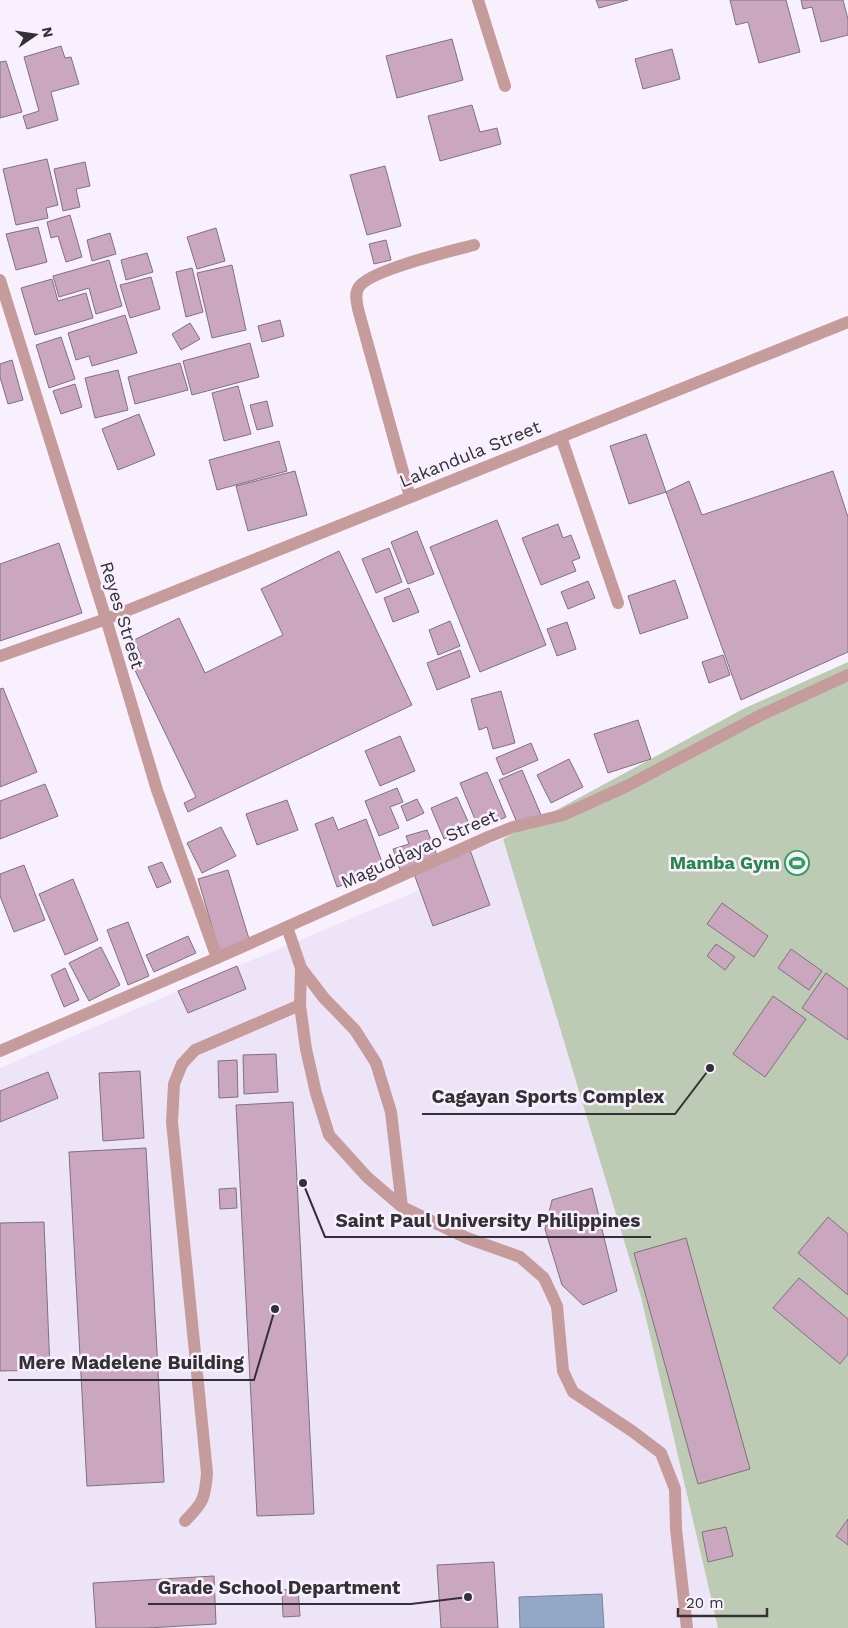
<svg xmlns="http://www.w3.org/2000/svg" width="848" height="1628" viewBox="0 0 848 1628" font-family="'Work Sans',sans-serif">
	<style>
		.built { fill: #eee4f7 }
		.green { fill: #bdcab4 }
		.water { fill: #93a8c7; stroke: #76849c }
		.building { fill: #caa7bf; stroke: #7e727a }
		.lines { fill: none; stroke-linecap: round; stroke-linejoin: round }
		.service { stroke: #c59b9c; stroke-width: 12 }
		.minor { stroke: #c59b9c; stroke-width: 12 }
		.labels { text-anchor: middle; stroke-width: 5; stroke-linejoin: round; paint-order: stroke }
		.street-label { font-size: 18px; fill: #343136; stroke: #f8f1fd }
		.leisure-label { font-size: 18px; font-weight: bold; fill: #27864d; stroke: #f8f1fd; text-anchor: end }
		.leader { fill: none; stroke: #343136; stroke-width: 2 }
		.callout-dot { fill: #343136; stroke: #f8f1fd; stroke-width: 2 }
		.callout-label { font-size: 19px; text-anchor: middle; font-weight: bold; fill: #343136; stroke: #f8f1fd; stroke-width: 5; stroke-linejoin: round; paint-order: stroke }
	</style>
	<rect width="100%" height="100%" fill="#f8f1fd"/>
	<polygon class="built" points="503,839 641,1297 718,1628 0,1628 0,1068 178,991 419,890 413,871"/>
	<polygon class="green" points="848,662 848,1628 718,1628 641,1297 503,839 743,709"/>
	<polygon class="water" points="602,1594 604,1628 520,1628 519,1597"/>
	<g class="building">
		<polygon points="596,0 628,0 599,8"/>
		<polygon points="730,0 786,0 800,52 759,63 748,22 736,25"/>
		<polygon points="801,0 843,0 848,19 848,35 821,42 812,7 803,9"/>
		<polygon points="452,39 463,80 397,98 386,56"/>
		<polygon points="61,46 65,58 71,57 79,84 51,92 58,120 27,129 23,116 39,111 24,57"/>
		<polygon points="672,49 680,79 643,89 635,59"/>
		<polygon points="6,61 22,112 0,118 0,62"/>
		<polygon points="472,105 480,132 497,128 501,144 440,161 428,116"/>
		<polygon points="47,159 58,205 46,208 48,218 16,225 3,169"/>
		<polygon points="85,162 90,186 76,189 80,207 63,211 54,169"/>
		<polygon points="385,166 401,226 367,235 350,175"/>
		<polygon points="70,215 82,257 66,262 58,236 51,238 47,222"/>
		<polygon points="38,227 47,262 16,270 6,234"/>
		<polygon points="216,228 225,261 197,269 187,237"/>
		<polygon points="110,233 116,254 92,261 87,240"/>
		<polygon points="386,240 391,260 374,264 369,244"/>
		<polygon points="147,253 153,272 126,280 121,260"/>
		<polygon points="109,260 122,306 96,314 89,288 59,297 53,276"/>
		<polygon points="232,265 246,330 212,338 197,273"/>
		<polygon points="192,268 203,312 186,317 176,272"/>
		<polygon points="151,277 160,309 130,318 120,285"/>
		<polygon points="52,279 58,301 86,293 93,318 35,335 21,288"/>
		<polygon points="125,315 137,353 92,366 89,356 76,360 68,333"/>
		<polygon points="280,320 284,336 262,342 258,326"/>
		<polygon points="190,323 200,339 181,350 172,334"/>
		<polygon points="61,337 75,379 49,388 36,345"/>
		<polygon points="250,343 259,377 192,395 183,361"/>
		<polygon points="12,360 23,400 8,404 0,377 0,364"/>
		<polygon points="180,363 188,390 135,404 128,377"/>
		<polygon points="118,370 128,410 95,418 85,378"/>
		<polygon points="75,384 82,407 61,414 53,391"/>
		<polygon points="238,386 251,434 224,441 212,393"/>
		<polygon points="267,401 273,426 257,430 250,405"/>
		<polygon points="139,414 155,455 118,470 102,429"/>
		<polygon points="646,434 666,492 629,504 610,446"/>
		<polygon points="279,441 287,471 217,490 209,460"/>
		<polygon points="295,471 307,515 248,531 236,486"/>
		<polygon points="833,471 848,517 848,652 741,700 666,492 689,481 702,515"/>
		<polygon points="497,520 546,645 480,672 430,547"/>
		<polygon points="558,524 563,538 571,535 580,558 572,561 576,571 541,585 522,538"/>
		<polygon points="417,531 434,574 408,584 391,542"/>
		<polygon points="59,543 82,613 0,641 0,564"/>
		<polygon points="389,548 402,582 376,593 362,559"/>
		<polygon points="339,551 412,705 188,812 184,803 196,797 130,660 141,655 134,640 179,618 205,673 283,635 261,589"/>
		<polygon points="675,580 688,618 640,634 628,596"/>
		<polygon points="588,581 595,598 568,609 561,592"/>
		<polygon points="409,588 419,612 393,622 384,598"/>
		<polygon points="450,621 460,646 438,655 429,630"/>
		<polygon points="567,622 576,649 557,656 547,629"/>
		<polygon points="460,650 470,677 437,690 427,663"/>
		<polygon points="723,655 730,675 709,683 702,662"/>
		<polygon points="3,688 37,772 0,787 0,689"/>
		<polygon points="501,691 515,743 493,749 487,727 479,730 471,699"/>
		<polygon points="638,720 651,759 608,773 594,734"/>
		<polygon points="400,736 415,771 380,786 365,751"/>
		<polygon points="531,743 538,760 503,775 496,758"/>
		<polygon points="569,759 583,787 551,803 537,775"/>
		<polygon points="522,770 541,815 518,825 499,780"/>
		<polygon points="487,772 506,817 479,829 460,783"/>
		<polygon points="45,784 58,816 0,839 0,801"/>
		<polygon points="397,788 403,802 390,807 399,828 379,836 365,801"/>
		<polygon points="457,797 471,828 444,839 431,808"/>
		<polygon points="417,799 424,813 407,821 401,806"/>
		<polygon points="287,800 298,830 257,845 246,814"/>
		<polygon points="333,817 338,830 366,819 385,870 337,887 315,824"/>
		<polygon points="221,827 236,856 202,873 187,843"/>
		<polygon points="427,830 438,858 400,870 393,849 409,844 406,836"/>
		<polygon points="470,850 490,905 433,926 413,871"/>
		<polygon points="162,862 171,882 157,888 148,867"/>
		<polygon points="24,865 45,920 14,932 0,896 0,874"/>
		<polygon points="228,870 250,942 219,951 198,879"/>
		<polygon points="73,879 98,940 65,955 39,894"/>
		<polygon points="722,903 768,936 754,957 707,924"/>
		<polygon points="128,922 149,976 128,985 107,930"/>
		<polygon points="188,936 196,953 154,972 146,955"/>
		<polygon points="716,944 735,957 725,970 707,956"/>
		<polygon points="101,947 120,985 89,1001 69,963"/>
		<polygon points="791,949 822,971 809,990 778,968"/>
		<polygon points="237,966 246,989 188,1013 178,991"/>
		<polygon points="65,968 79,1000 64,1007 51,975"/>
		<polygon points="826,973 848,989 848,1040 802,1008"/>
		<polygon points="773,996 806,1019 765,1077 733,1054"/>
		<polygon points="276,1054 278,1092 244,1094 243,1055"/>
		<polygon points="237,1060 238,1097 219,1098 218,1061"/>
		<polygon points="140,1071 144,1138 103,1141 99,1073"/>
		<polygon points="48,1072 58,1098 0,1122 0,1091"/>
		<polygon points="293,1102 314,1514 257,1516 236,1105"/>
		<polygon points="146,1148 164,1482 87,1486 69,1152"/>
		<polygon points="236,1188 237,1208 220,1209 219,1189"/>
		<polygon points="592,1188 617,1291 583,1305 562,1285 545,1229 552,1200"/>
		<polygon points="828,1217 848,1234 848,1295 798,1253"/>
		<polygon points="44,1222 50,1370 0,1371 0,1223"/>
		<polygon points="686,1238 750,1469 698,1484 634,1253"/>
		<polygon points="799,1278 848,1319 848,1354 840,1364 773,1308"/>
		<polygon points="848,1519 848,1545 836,1536"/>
		<polygon points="726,1527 733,1556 708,1562 702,1532"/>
		<polygon points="494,1562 498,1628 441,1628 437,1565"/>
		<polygon points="214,1576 216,1624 147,1628 96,1628 93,1583"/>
		<polygon points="298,1589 300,1616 283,1617 282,1590"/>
	</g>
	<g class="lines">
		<g class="service">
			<polyline points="561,437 618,603"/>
			<polyline points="287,927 301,968 324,998 355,1030 376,1063 391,1112 402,1207 467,1238 520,1257 544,1278 557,1306 563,1371 573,1392 632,1431 661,1453 675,1489 676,1529 687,1628"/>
			<polyline points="301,968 300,1005 306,1049 316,1093 329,1135 367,1177 402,1207"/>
			<polyline points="0,1051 217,958 488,837 513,827 563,815 627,786 759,716 848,675"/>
			<path d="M185,1521c18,-18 20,-22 22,-48l-35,-351 2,-38 8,-20 13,-14 105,-45"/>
		</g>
		<g class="minor">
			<polyline points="478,0 505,86"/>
			<polyline points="0,280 106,619 157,790 217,958"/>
			<path d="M410,497l-52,-188c-1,-7 -4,-15 1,-22 11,-17 92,-36 115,-42"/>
			<polyline points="0,656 106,619 848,322"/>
		</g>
	</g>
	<defs>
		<symbol id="stadium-ring" viewBox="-11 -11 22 22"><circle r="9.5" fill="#f8f1fd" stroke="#2e9e5b" stroke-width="1.5"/><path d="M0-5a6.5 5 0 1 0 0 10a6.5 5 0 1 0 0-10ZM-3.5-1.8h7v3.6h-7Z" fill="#2e9e5b"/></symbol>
	</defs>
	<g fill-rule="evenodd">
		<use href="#stadium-ring" x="783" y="849" width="28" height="28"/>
	</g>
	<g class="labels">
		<g class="street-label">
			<text transform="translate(470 454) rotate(-22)" y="6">Lakandula Street</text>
			<text transform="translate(122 615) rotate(73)" y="6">Reyes Street</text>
			<text transform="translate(419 849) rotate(-24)" y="6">Maguddayao Street</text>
		</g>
		<g class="leisure-label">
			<text x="780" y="869">Mamba Gym</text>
		</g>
	</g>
	<path class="leader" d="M710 1068L675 1114H422M303 1183L325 1237H651M275 1309L254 1380H8M468 1597L411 1604H148"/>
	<g class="callout-dot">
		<circle cx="710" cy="1068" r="5"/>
		<circle cx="303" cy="1183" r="5"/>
		<circle cx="275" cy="1309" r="5"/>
		<circle cx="468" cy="1597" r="5"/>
	</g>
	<g class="callout-label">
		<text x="548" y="1103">Cagayan Sports Complex</text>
		<text x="488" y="1227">Saint Paul University Philippines</text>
		<text x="131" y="1369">Mere Madelene Building</text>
		<text x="279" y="1594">Grade School Department</text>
	</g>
	<g transform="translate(35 35) rotate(77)" stroke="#f8f1fd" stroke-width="4" paint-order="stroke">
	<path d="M0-4L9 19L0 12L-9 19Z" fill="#343136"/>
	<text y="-8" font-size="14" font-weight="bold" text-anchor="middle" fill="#343136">N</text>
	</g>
	<path d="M678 1608v8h89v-8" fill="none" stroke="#343136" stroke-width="2.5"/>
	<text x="686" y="1608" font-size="15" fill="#343136" stroke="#f8f1fd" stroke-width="4" paint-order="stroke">20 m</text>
</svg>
